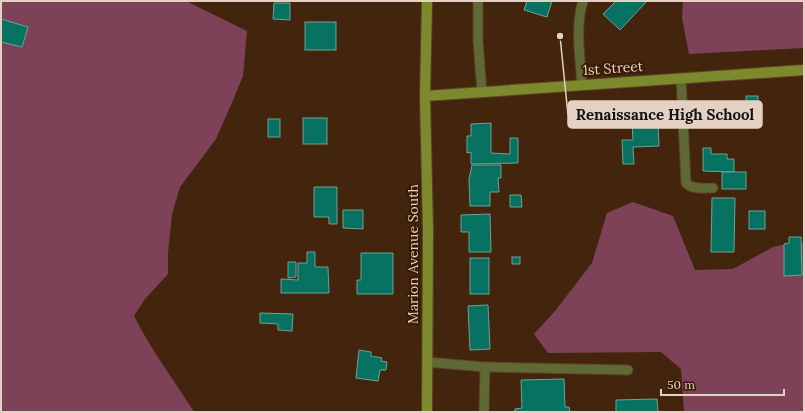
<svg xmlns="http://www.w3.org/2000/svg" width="805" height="413" viewBox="0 0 805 413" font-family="Lora,serif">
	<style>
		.green { fill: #7e4258 }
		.building { fill: #077261; stroke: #6fa295 }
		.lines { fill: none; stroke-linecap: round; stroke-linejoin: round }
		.lane-casing { stroke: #5d412a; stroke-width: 11 }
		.secondary-casing { stroke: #5d412a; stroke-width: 12 }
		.lane { stroke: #606933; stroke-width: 9 }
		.secondary { stroke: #7c8a2d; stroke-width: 10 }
		.labels { text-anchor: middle; stroke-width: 4; stroke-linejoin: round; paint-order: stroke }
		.street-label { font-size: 14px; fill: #e5d1c3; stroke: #381b03 }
		.leader { fill: none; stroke: #e5d1c3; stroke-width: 1.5 }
		.callout-dot { fill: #e5d1c3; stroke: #381b03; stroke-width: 1.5 }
		.callout { fill: #e5d1c3; stroke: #e5d1c3; stroke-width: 1.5 }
		.callout-label { font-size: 15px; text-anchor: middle; font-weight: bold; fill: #111 }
	</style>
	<rect width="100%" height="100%" fill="#43250d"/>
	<g class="green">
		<path d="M1,1h185l61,30 -4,45 -12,29 -15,34 -36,48 -8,27 -4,39v21l-23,25 -11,17c17,34 40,64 60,96h-193z"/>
		<polygon points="683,1 804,1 804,48 689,54 682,18"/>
		<polygon points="633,202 673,216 695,270 733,269 773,247 800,241 804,243 804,412 684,412 681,369 661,352 548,353 534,334 555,311 592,263 607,213"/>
	</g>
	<g class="building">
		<polygon points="527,1 552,1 547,17 524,10"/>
		<polygon points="616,1 647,1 620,30 603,14"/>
		<polygon points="274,3 290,3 290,20 273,19"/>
		<polygon points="1,19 28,27 22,47 1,42"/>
		<rect x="305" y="22" width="31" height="28"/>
		<rect x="746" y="96" width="12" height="17"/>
		<rect x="303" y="118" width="24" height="26"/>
		<rect x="268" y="119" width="12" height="18"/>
		<polygon points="491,123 491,153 510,154 510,138 518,138 518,163 471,164 471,152 467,153 467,136 471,136 471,124"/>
		<polygon points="658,123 659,146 633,147 634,164 623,164 622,140 633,140 632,124"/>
		<polygon points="703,148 711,148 711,154 727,154 727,159 734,159 734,172 703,171"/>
		<polygon points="472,165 501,165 501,178 498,178 499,192 490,192 490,206 470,206 469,179"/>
		<rect x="722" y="172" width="24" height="17"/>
		<polygon points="314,187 337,187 337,224 329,224 329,217 314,217"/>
		<polygon points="510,195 521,195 522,207 510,207"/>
		<polygon points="712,198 735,198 734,252 711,252"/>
		<polygon points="343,210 363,210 363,229 343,228"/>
		<rect x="749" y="211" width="16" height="18"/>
		<polygon points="490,214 491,252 469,252 469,232 461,232 461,215"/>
		<polygon points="789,237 801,237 802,275 784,276 784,244 789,243"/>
		<polygon points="307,252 315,252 315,267 328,267 329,293 281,293 281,279 298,280 298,263 307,263"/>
		<polygon points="361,253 393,253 393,294 357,294 357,280 361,280"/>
		<rect x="512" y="257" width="8" height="7"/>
		<rect x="470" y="258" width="19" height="36"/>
		<polygon points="288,262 296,262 296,277 288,278"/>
		<polygon points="488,305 490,349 470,350 468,306"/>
		<polygon points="260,313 293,314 292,331 278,330 278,324 260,323"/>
		<polygon points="359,350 371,352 371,356 382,358 381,361 387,362 386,370 380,370 378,381 356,378"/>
		<polygon points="564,379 565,407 569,407 570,412 515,412 515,409 522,408 521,380"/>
		<polygon points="657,399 658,412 616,412 616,400"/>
	</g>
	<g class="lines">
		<defs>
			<g id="lane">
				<polyline points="478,1 478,41 482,92"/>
				<path d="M681,78l5,105c6,7 19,5 27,5"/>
				<path d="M582,84c-2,-27 -7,-57 1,-83"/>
				<polyline points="427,362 485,367 484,412"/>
				<polyline points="485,367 628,370"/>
			</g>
			<g id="secondary">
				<polyline points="427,1 425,96 428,230 427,412"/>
				<polyline points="425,96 804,70"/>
			</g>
		</defs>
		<use href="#lane" class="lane-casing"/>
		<use href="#secondary" class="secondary-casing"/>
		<use href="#lane" class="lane"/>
		<use href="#secondary" class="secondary"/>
	</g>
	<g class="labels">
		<g class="street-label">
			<text transform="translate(613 68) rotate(-4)" y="5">1st Street</text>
			<text transform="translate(413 254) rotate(-90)" y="5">Marion Avenue South</text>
		</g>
	</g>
	<path class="leader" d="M560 36L568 115"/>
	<circle class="callout-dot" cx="560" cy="36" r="4"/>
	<rect class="callout" x="568" y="101" width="194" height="27" rx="4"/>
	<g class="callout-label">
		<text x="665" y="120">Renaissance High School</text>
	</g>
	<rect width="805" height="413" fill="none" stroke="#e5d1c3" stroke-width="4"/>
	<path d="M661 389v6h123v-6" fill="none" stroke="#e5d1c3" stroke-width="2"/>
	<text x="667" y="389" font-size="12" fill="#e5d1c3" stroke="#381b03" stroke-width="3" paint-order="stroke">50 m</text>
</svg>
